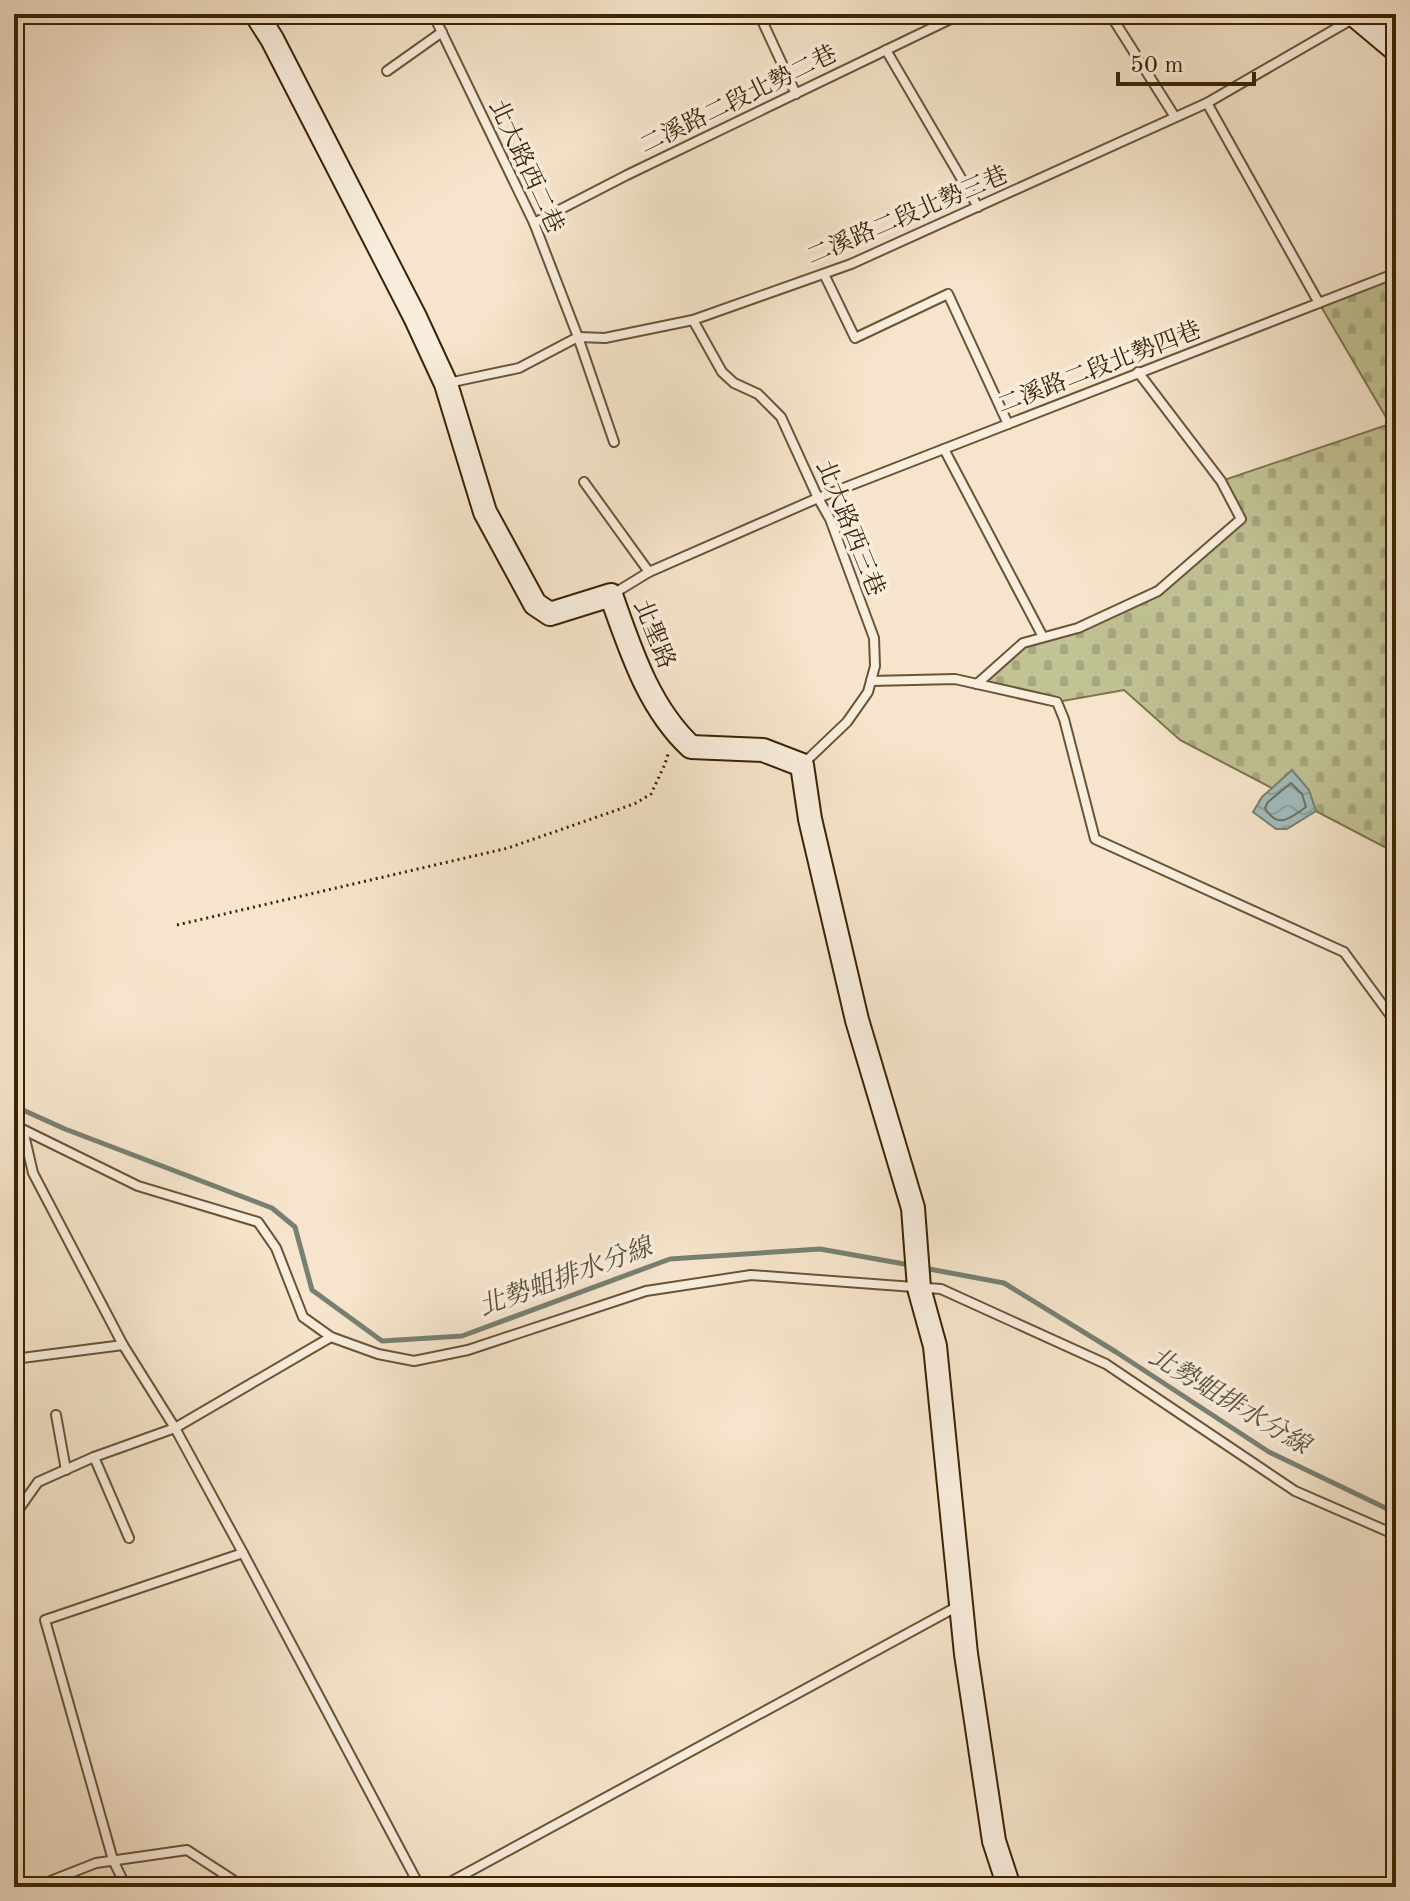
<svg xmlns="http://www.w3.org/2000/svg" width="1410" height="1901" viewBox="0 0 1410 1901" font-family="'Old Standard TT','Noto Serif TC',serif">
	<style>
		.cemetery { fill: url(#cemetery-stones); stroke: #7e744b; stroke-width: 2 }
		.water { fill: url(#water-waves); stroke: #788073; stroke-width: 2 }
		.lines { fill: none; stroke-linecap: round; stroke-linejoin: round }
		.shore { stroke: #6e7060; stroke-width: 2 }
		.stream { stroke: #788073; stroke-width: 5 }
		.lane-casing { stroke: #6a5434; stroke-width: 12 }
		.secondary-casing { stroke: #3b2401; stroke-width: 26 }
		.path { stroke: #3b2401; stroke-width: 3; stroke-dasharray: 2 4; stroke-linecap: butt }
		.lane { stroke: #f9eede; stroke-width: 8 }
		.secondary { stroke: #f9eede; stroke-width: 22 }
		.labels { text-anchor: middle; stroke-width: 7; stroke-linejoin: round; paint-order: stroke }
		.street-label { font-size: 24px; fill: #3b2401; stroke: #f9eede }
		.water-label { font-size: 26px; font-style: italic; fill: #59523a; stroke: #f9eede }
	</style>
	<defs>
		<pattern id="cemetery-stones" width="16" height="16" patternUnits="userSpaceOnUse" patternTransform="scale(2)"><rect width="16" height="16" fill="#c1c395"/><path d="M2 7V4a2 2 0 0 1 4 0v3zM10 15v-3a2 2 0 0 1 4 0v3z" fill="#a7a77f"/></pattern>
		<pattern id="water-waves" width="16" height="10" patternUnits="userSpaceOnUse" patternTransform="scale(2)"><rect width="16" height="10" fill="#a0bdbf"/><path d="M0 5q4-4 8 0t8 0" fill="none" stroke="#8ba2a2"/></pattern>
	</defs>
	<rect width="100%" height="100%" fill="#f6e5cc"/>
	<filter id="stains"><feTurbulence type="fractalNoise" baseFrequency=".0025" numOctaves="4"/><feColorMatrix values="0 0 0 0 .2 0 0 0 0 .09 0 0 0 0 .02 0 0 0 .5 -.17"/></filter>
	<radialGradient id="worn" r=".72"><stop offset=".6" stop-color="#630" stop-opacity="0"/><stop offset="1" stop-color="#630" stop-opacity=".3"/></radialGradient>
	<polygon class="cemetery" points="1396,273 1396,853 1180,740 1124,690 1057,702 977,684 1023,643 1078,628 1158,591 1240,519 1221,481 1390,424 1319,303"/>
	<polygon class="water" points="1292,770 1309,790 1316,811 1287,829 1276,829 1253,812 1262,797"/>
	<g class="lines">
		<path class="shore" d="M1291,783l11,11 4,13c-16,12 -29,22 -41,1l3,-6z"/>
		<g class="stream">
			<polyline points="14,1106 65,1129 272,1208 295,1227 312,1290 382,1341 462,1336 670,1259 820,1249 910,1265"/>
			<polyline points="924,1268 1004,1283 1116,1352 1269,1452 1396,1513"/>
		</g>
		<defs>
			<g id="lane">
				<polyline points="433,14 534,223 578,337 614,442"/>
				<polyline points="759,14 796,94"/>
				<polyline points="1110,14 1175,117"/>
				<polyline points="886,50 978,207"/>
				<polyline points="387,71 442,32"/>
				<polyline points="1207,103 1319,303"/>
				<polyline points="534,223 627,175 961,14"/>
				<polyline points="824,274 855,338 948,294 1008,424"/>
				<polyline points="693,320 722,372 734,383 758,394 781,417 818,498 830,519 874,638 875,666 868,692 847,722 803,764"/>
				<polyline points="448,383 519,368 578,337 605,338 693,320 851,264 1207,103 1356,17"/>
				<polyline points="944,449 1043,637"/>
				<polyline points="584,482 649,572"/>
				<polyline points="613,594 649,572 818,498 1396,273"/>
				<polyline points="871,681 955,679 1057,702 1064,719 1095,839 1344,952 1396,1023"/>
				<polyline points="977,684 1023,643 1078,628 1158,591 1241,519 1221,481 1138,372"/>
				<polyline points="14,1125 138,1186 258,1222 276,1248 303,1317 331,1337 378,1354 414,1361 468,1350 646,1291 751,1275 941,1289 1106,1364 1295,1491 1396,1535"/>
				<polyline points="23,1130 33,1173 123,1345 175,1428 243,1553 45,1620 113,1860 126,1887"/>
				<polyline points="14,1359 123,1345"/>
				<polyline points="56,1415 66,1470"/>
				<polyline points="94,1457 129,1538"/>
				<polyline points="14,1516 38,1482 94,1457 175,1428 331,1337"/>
				<polyline points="243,1553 420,1887"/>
				<polyline points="35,1887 96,1863 187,1850 244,1887"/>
				<polyline points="441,1887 960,1605"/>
			</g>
			<g id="secondary">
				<path d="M256,14l16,25 143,278 31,67 39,128 50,92 15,10 61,-19c19,53 37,112 80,152l72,3 39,15 8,54 47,201 56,188 6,80 16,58 31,308 28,187 15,46"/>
				<polyline points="1353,14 1396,50"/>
				<polyline points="1387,14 1396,22"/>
			</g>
		</defs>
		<use href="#lane" class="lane-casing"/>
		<use href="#secondary" class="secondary-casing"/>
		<polyline class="path" points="177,925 508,848 617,810 636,803 651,794 665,764 669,751"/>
		<use href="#lane" class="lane"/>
		<use href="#secondary" class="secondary"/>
	</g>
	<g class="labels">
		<g class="street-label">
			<text transform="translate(738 99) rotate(-26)" y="8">二溪路二段北勢二巷</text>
			<text transform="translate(527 166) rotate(65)" y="8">北大路西二巷</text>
			<text transform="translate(907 215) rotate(-23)" y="8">二溪路二段北勢三巷</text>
			<text transform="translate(1099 367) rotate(-21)" y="8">二溪路二段北勢四巷</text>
			<text transform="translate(851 528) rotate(68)" y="8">北大路西三巷</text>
			<text transform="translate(655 634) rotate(68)" y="8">北聖路</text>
		</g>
		<g class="water-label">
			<text transform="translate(565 1276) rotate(-20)" y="9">北勢蛆排水分線</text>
			<text transform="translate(1230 1400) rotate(31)" y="9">北勢蛆排水分線</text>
		</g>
	</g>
	<rect width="1410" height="1901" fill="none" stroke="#f6e5cc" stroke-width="48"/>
	<rect x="16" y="16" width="1378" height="1869" fill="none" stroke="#3b2401" stroke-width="4"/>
	<rect x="24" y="24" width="1362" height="1853" fill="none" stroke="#3b2401" stroke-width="2"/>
	<path d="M1118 72v12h136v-12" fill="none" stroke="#3b2401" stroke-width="4"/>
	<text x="1130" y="72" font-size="24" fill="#3b2401" stroke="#f9eede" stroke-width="6" paint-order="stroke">50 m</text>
	<rect width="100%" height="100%" filter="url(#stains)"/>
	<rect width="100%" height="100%" fill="url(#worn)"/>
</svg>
